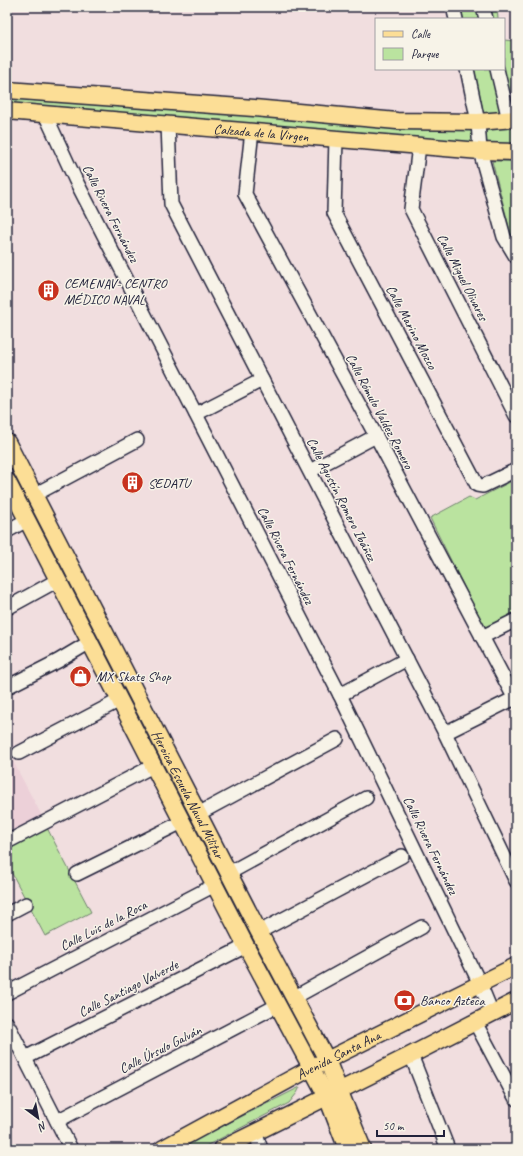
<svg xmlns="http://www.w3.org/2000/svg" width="523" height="1156" viewBox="0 0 523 1156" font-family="Caveat,sans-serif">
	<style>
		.built { fill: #ecd0d8 }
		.green { fill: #bae39f; stroke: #6e826d }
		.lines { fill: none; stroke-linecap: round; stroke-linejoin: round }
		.minor-casing { stroke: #22223b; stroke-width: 16 }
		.major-casing { stroke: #22223b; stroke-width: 19 }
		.minor { stroke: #f7f3e8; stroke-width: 13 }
		.major { stroke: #fcde96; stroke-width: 16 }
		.labels { text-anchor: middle; stroke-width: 3; stroke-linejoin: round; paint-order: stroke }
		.street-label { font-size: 14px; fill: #22223b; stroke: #f7f3e8 }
		.poi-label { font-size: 14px; fill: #22223b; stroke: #f7f3e8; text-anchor: start }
	</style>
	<rect width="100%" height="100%" fill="#f1dedf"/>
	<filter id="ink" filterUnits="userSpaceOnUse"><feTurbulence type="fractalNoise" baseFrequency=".025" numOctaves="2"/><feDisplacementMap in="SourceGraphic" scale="8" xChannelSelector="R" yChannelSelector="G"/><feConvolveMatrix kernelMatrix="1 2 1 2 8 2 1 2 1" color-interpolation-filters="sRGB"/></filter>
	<g filter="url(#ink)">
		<polygon class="built" points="7,750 42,816 7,834"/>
		<g class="green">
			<polygon points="460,7 497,7 498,19 463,19"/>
			<polygon points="504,40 514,41 510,101 516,111 484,115 474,69 504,69"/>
			<polygon points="7,98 399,127 473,128 475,145 7,106"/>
			<polygon points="516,127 516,142 514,146 487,146 486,129"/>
			<polygon points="492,161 515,161 516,165 516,242 511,234"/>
			<polygon points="516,479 516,613 485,629 430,518 469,497 475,500"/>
			<polygon points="46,826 91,912 45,936 7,864 7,847"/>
			<polygon points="300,1087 297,1093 289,1103 200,1149 177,1149"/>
		</g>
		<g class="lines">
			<defs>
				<g id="minor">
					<polyline points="453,7 456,19"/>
					<polyline points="483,7 486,19"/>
					<polyline points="467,69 478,122 480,151 504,237 516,257"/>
					<polyline points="497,69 509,120"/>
					<polyline points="45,114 75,179 340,695 480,984 492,1013"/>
					<polyline points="168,124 171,204 445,733 516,881"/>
					<polyline points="252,131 245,194 376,436 516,701"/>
					<polyline points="336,138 334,213 477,485 483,486 516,470"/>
					<polyline points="419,146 411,209 516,416"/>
					<polyline points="196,414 262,380"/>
					<polyline points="310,471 376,436"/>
					<polyline points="34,495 137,440"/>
					<polyline points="7,531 27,520"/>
					<polyline points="7,608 58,580"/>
					<polyline points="482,637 516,620"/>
					<polyline points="7,687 58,661 90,642"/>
					<polyline points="340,695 407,659"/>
					<polyline points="445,733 515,698"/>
					<polyline points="19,753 120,700"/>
					<polyline points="198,814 337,739"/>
					<polyline points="7,842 153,766"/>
					<polyline points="229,873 366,798"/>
					<polyline points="77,874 182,822"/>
					<polyline points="7,914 26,904"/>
					<polyline points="259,932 402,856"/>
					<polyline points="7,993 215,885"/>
					<polyline points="295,997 422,927"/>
					<polyline points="475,1022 516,1099"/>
					<polyline points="7,1023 71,1149"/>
					<polyline points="411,1055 448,1149"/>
					<polyline points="25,1058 246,946"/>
					<polyline points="57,1121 278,1005"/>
					<polyline points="255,1132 261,1149"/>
				</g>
				<g id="major">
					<polyline points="7,90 254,108 397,121 478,122 516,119"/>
					<path id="s1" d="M7,111l473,40 36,1"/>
					<path id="s2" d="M7,442l252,490 68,128 36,89"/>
					<polyline points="7,481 246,946 327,1097 347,1149"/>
					<path id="s3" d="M162,1149l149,-81 205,-102"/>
					<polyline points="222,1149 411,1055 516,1001"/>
				</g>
			</defs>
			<use href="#minor" class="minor-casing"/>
			<use href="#major" class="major-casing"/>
			<use href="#minor" class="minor"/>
			<use href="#major" class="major"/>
		</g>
	</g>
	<defs>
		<symbol id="building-disc" viewBox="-11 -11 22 22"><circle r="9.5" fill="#c8321e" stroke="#f7f3e8"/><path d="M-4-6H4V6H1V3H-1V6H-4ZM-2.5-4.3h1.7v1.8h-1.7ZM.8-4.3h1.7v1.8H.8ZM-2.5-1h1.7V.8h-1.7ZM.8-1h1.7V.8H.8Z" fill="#fff"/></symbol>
		<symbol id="shop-disc" viewBox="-11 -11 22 22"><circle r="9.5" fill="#c8321e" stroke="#f7f3e8"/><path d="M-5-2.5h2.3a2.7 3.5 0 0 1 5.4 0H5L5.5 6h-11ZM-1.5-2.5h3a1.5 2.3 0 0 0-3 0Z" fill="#fff"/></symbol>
		<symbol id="bank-disc" viewBox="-11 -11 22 22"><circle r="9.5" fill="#c8321e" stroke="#f7f3e8"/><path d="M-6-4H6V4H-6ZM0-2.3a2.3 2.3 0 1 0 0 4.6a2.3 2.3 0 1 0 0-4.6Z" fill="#fff"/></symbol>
	</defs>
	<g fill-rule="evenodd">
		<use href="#building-disc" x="36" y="278" width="25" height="25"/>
		<use href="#building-disc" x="120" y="470" width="25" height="25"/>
		<use href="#shop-disc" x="68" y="664" width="25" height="25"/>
		<use href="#bank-disc" x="392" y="988" width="25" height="25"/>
	</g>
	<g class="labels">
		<g class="street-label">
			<text dy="5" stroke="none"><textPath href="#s1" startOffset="255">Calzada de la Virgen</textPath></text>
			<text transform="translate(111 213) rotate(63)" y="5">Calle Rivera Fernández</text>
			<text transform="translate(463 277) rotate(63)" y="5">Calle Miguel Olivares</text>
			<text transform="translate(412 327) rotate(62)" y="5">Calle Marino Mozco</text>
			<text transform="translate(380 411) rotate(62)" y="5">Calle Rómulo Valdez Romero</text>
			<text transform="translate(342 499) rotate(63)" y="5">Calle Agustín Romero Ibáñez</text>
			<text transform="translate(286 555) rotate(63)" y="5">Calle Rivera Fernández</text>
			<text dy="5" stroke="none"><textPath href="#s2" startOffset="396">Heroica Escuela Naval Militar</textPath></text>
			<text transform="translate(431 845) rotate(64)" y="5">Calle Rivera Fernández</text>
			<text transform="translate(103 925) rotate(-27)" y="5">Calle Luis de la Rosa</text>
			<text transform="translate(128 988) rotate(-27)" y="5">Calle Santiago Valverde</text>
			<text transform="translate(160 1049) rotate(-27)" y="5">Calle Úrsulo Galván</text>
			<text dy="5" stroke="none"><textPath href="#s3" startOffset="200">Avenida Santa Ana</textPath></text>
		</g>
		<g class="poi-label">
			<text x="64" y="288">CEMENAV- CENTRO<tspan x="64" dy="16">MÉDICO NAVAL</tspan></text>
			<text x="148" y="488">SEDATU</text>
			<text x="96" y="681">MX Skate Shop</text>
			<text x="420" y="1005">Banco Azteca</text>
		</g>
	</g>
	<rect width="523" height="1156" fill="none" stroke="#f7f3e8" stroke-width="24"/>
	<rect x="12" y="12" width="499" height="1132" fill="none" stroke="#22223b" stroke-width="1.5" filter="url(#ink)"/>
	<rect x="375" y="18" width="130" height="52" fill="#f7f3e8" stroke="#a29fa3"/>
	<rect x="383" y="31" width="20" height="6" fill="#fcde96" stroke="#a29fa3"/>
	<text x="411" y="38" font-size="12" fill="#22223b">Calle</text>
	<rect x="383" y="48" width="20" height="12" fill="#bae39f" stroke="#a29fa3"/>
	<text x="411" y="58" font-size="12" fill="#22223b">Parque</text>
	<g transform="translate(38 1118) rotate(148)" stroke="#f7f3e8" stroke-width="3" paint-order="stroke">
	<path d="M0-3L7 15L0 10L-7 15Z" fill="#22223b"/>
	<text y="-6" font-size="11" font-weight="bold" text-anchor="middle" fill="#22223b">N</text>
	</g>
	<path d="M377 1130v6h67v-6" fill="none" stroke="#22223b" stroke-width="2"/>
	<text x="383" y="1130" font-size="12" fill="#22223b" stroke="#f7f3e8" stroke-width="3" paint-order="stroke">50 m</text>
</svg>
